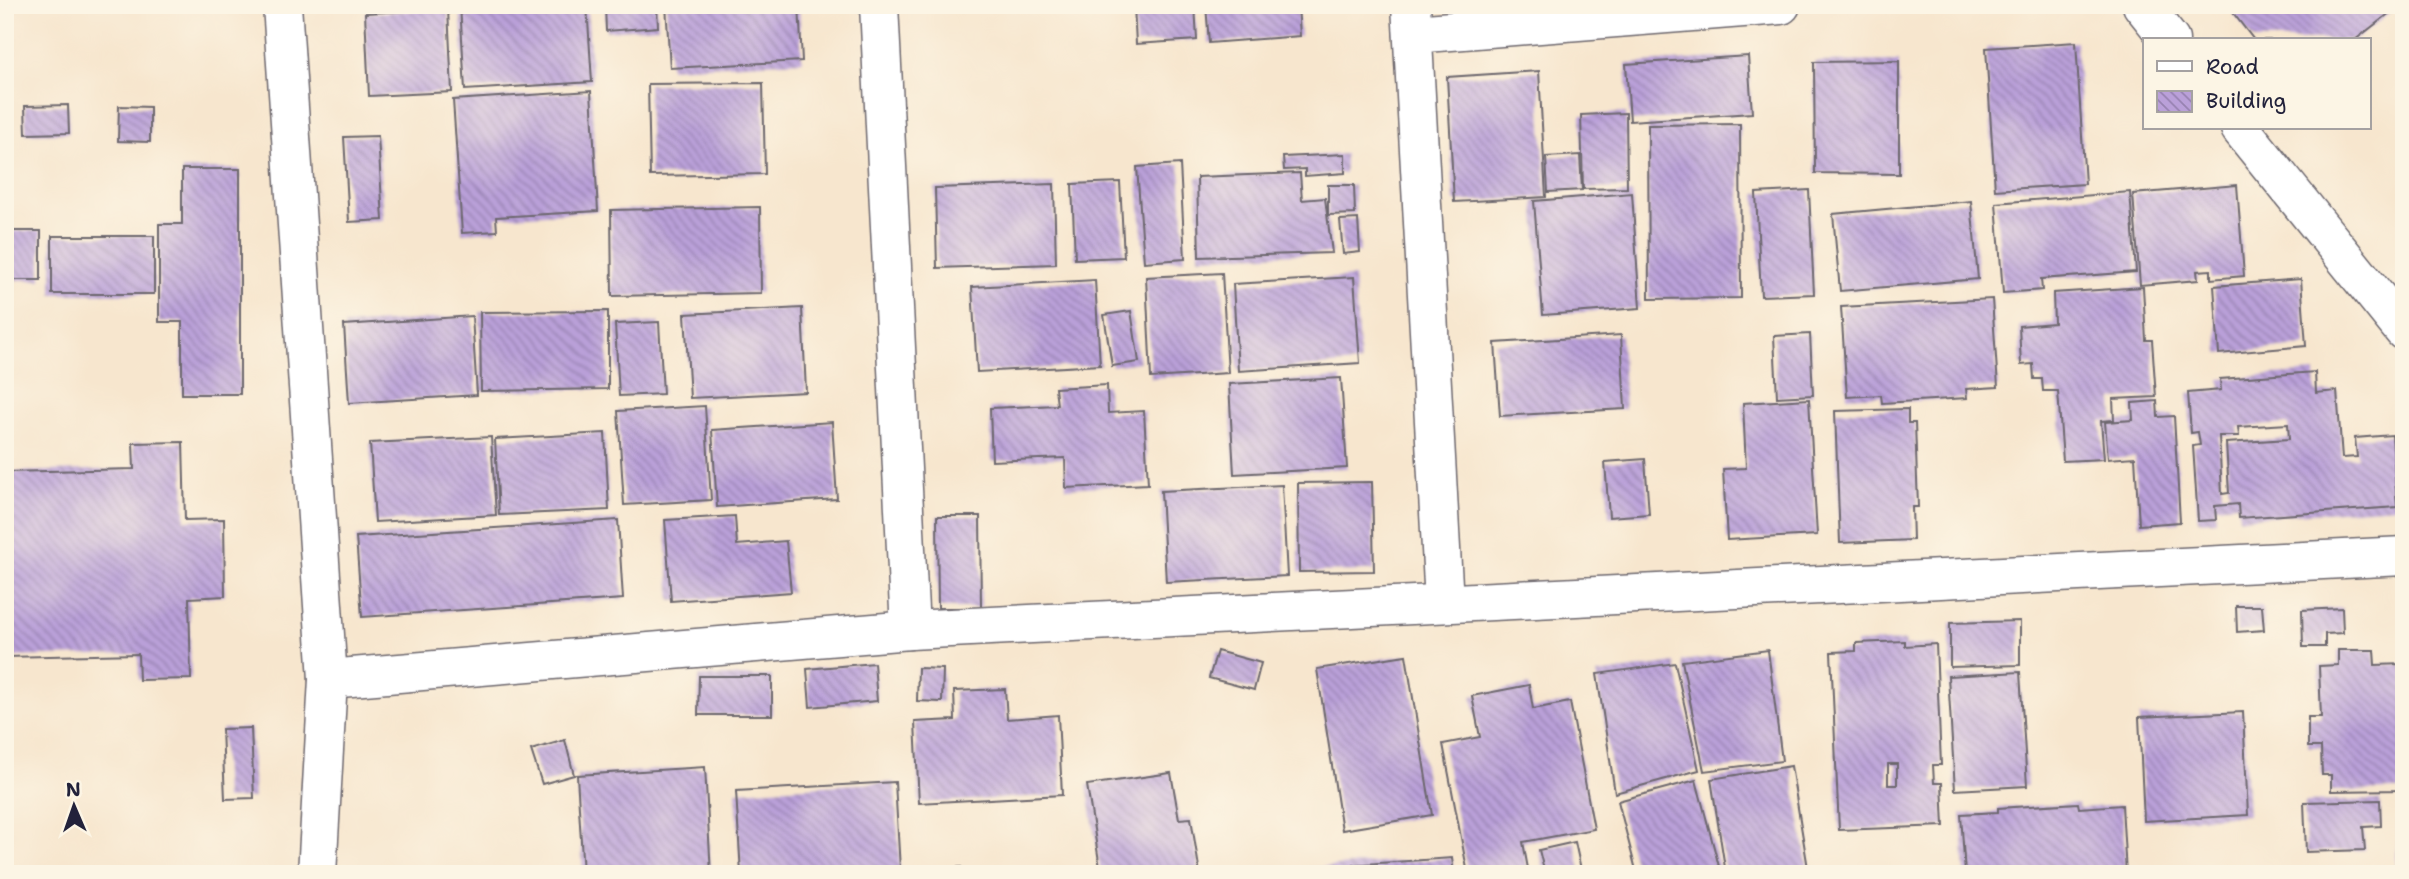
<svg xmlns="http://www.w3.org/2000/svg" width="2409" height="879" viewBox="0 0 2409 879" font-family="'Shantell Sans',sans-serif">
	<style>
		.building { fill: url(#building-back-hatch); fill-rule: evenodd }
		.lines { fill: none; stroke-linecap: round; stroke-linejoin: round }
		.minor-casing { stroke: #6d676e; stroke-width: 41 }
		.minor { stroke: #fff; stroke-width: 38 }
	</style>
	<defs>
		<pattern id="building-back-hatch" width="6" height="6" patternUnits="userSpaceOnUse" patternTransform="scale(1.75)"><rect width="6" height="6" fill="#baa0d9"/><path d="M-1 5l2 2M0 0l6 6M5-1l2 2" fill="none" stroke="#9782b1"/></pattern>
	</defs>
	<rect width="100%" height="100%" fill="#fcf5e5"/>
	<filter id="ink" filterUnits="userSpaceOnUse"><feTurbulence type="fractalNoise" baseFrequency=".0143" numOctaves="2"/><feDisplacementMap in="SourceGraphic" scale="14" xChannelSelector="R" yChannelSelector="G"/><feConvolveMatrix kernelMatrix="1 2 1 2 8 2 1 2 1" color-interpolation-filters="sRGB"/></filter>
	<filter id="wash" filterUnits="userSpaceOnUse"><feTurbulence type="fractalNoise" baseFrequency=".00686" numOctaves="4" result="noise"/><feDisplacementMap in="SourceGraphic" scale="28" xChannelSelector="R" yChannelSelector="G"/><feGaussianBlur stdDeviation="1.57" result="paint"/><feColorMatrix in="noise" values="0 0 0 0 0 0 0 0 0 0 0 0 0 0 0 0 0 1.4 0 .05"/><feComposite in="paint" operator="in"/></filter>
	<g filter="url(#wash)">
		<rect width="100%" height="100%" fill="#f7e6ce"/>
		<g id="blocks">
			<g class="building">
				<polygon points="460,5 587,5 592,82 465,90"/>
				<polygon points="605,5 657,5 658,27 606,31"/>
				<polygon points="666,5 799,5 802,61 670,68"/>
				<polygon points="1134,5 1195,5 1197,40 1136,44"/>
				<polygon points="1206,5 1298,5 1300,36 1209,43"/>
				<polygon points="2227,5 2400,5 2355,40 2254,40"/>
				<polygon points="448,9 452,92 369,96 365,13"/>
				<polygon points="2076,42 2085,184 1995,190 1986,48"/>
				<polygon points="1748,56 1752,113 1630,121 1626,64"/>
				<polygon points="1899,61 1899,174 1815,173 1814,62"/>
				<polygon points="1539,71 1546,197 1454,202 1447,77"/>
				<polygon points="763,83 765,174 650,176 648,84"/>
				<polygon points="591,91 598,211 496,217 497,231 462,233 453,100"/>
				<polygon points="68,105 69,133 26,134 25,106"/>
				<polygon points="119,106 150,107 150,142 118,141"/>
				<polygon points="1626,113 1627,188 1583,189 1581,115"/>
				<polygon points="1740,124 1741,298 1649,299 1648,125"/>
				<polygon points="378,136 383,220 349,222 344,137"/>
				<polygon points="1345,154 1345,173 1305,176 1305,169 1284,170 1283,157"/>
				<polygon points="1580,155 1582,190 1548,192 1546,157"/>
				<polygon points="1180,164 1185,259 1144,262 1137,167"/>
				<polygon points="182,169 240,169 240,394 182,394 182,322 159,322 159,224 182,224"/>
				<polygon points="1300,173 1302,200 1325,198 1332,253 1199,257 1197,177"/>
				<polygon points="1120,182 1124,257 1075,259 1072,184"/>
				<polygon points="1054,184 1056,264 937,268 935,188"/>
				<polygon points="1328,185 1354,185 1355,214 1328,215"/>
				<polygon points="2237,185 2244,276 2211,279 2211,270 2197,271 2198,280 2140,285 2133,194"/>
				<polygon points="1809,190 1814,294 1761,296 1756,193"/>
				<polygon points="2130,192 2136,272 2041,279 2042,290 2003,293 1996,203"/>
				<polygon points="1632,193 1640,308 1543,315 1534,201"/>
				<polygon points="1971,201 1978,279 1840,291 1833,214"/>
				<polygon points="760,207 761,293 612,296 611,210"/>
				<polygon points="1358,219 1360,252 1343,254 1340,220"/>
				<rect x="5" y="231" width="36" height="49"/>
				<rect x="52" y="236" width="102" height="58"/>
				<polygon points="1222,273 1228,373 1151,378 1146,277"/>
				<polygon points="1354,277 1360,363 1238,371 1233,284"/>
				<polygon points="2301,279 2306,346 2219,354 2214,286"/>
				<polygon points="1095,280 1100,365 977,372 972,287"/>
				<polygon points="2143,287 2146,340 2152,340 2156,397 2113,399 2114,420 2101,421 2104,459 2063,461 2058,391 2043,391 2042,379 2034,379 2033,364 2021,365 2019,326 2054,323 2053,293"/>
				<polygon points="1992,299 1998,387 1966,389 1967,398 1882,403 1881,395 1847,397 1841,307"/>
				<polygon points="802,308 806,392 690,398 685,314"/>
				<polygon points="608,311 608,389 481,391 480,312"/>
				<polygon points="1131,311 1139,362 1112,366 1104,315"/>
				<polygon points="472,316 477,395 349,403 344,325"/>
				<polygon points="659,322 663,394 619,396 615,324"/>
				<polygon points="1810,334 1813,395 1777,397 1774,336"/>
				<polygon points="1621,335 1625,409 1500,416 1495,343"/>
				<path d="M2315,372l1,21 21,-2 5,67 15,-1 -2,-19 37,-3 5,72 -158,11 -1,-14 -23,2 1,14 -18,1 -5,-75 7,-1 -2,-13 -7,1 -3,-40 33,-3 -1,-11zM2288,424l1,15 -63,4 3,50 -7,1 -3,-58h20l-1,-9z"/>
				<polygon points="1341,378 1347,468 1234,474 1229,384"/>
				<polygon points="1107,385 1108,413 1144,411 1148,484 1066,488 1065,458 992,461 990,408 1057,405 1055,388"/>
				<polygon points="1809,399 1817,535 1727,540 1723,469 1746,468 1743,403"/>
				<polygon points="2157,401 2158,417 2174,416 2180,522 2139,525 2135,457 2108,459 2105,422 2133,420 2132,403"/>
				<polygon points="705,406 711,500 624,505 618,411"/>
				<polygon points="1908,409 1908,423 1915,423 1918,507 1912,507 1913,540 1840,543 1835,411"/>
				<polygon points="832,422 837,499 717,507 712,430"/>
				<polygon points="605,433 609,510 499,515 495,439"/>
				<polygon points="491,437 496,515 375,522 370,443"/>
				<polygon points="183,442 185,520 224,519 225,596 189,598 191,679 139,680 138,654 5,657 5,472 134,469 133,443"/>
				<polygon points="1645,459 1649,514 1609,517 1605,462"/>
				<polygon points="1372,482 1374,571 1299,572 1298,483"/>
				<polygon points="1282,485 1287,576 1166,582 1161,491"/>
				<polygon points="735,516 737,545 786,541 791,592 671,601 665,520"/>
				<polygon points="937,516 980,516 981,608 938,608"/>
				<polygon points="618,520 623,599 362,617 356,537"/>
				<polygon points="2236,606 2262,606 2264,630 2237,632"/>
				<polygon points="2342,608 2343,633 2325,634 2325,647 2303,647 2302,610"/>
				<polygon points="2020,621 2020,665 1950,667 1950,623"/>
				<path d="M1905,641v5l31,-2 5,121h-8l1,18h8l2,43 -105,4 -8,-178 25,-1v-8zM1888,764h9v21h-9z"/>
				<polygon points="1768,650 1782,761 1704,771 1682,661"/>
				<polygon points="2338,650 2374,650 2375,665 2404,664 2404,776 2401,776 2402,790 2331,791 2331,775 2322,775 2321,747 2308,747 2308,717 2321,717 2319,666 2338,665"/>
				<polygon points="1217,651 1261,663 1254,690 1209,678"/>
				<polygon points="1406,655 1432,815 1342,830 1317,669"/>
				<polygon points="874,663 877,701 810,707 807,669"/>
				<polygon points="1675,663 1699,770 1615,793 1597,674"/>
				<polygon points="918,668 943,669 942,702 917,701"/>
				<polygon points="2020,672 2027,786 1955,790 1948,676"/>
				<polygon points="699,676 772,676 772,715 698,715"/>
				<polygon points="1529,685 1533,709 1570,702 1594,829 1523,842 1529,874 1468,874 1443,744 1480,737 1472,696"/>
				<polygon points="1005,689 1007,719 1058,715 1062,795 919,803 915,722 955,720 954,691"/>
				<polygon points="2243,712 2248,815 2144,821 2139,717"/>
				<polygon points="251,728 254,798 225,799 222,729"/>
				<polygon points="565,740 574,775 542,784 531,750"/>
				<polygon points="1791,766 1809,874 1726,874 1711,779"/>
				<polygon points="705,767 711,874 583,874 577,775"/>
				<polygon points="1171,773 1179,819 1191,818 1200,874 1101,874 1087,785"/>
				<polygon points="1696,780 1721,874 1637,874 1618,801"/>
				<polygon points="895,782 900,870 846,874 741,874 736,791"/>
				<polygon points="2380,800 2381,826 2363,827 2365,850 2306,852 2304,802"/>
				<polygon points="2078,803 2079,808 2122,805 2126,874 1965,874 1961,814 1998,812 1998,808"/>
				<polygon points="2398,806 2404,806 2404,874 2396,874"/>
				<polygon points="1575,842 1582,874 1545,874 1539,850"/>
				<polygon points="1452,858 1454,874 1293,874 1292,869"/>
				<polygon points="961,867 962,874 924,874 924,869"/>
			</g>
		</g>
	</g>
	<g filter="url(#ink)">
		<use href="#blocks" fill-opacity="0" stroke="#6d676e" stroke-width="2"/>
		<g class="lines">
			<defs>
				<g id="minor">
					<polyline points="282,5 328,679 317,874"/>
					<polyline points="879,5 910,630"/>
					<polyline points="1411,5 1444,603"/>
					<polyline points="2142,5 2170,40"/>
					<polyline points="1413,34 1781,5"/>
					<polyline points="2240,128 2404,331"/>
					<polyline points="328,679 910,630 2404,556"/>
				</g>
			</defs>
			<use href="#minor" class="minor-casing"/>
			<use href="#minor" class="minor"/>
		</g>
	</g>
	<rect width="2409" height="879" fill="none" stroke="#fcf5e5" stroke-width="28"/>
	<rect x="2143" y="38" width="228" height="91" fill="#fcf5e5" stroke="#a5a1a1" stroke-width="2"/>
	<rect x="2157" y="61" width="35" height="10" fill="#ffffff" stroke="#a5a1a1" stroke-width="2"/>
	<text x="2206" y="74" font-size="21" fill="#22223b">Road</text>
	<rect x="2157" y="91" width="35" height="21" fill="url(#building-back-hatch)" stroke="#a5a1a1" stroke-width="2"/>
	<text x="2206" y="108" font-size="21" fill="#22223b">Building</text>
	<g transform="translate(74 806) rotate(358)" stroke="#fcf5e5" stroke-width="5" paint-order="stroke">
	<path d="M0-5L12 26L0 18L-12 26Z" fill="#22223b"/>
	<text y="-10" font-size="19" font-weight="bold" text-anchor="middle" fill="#22223b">N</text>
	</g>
</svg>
